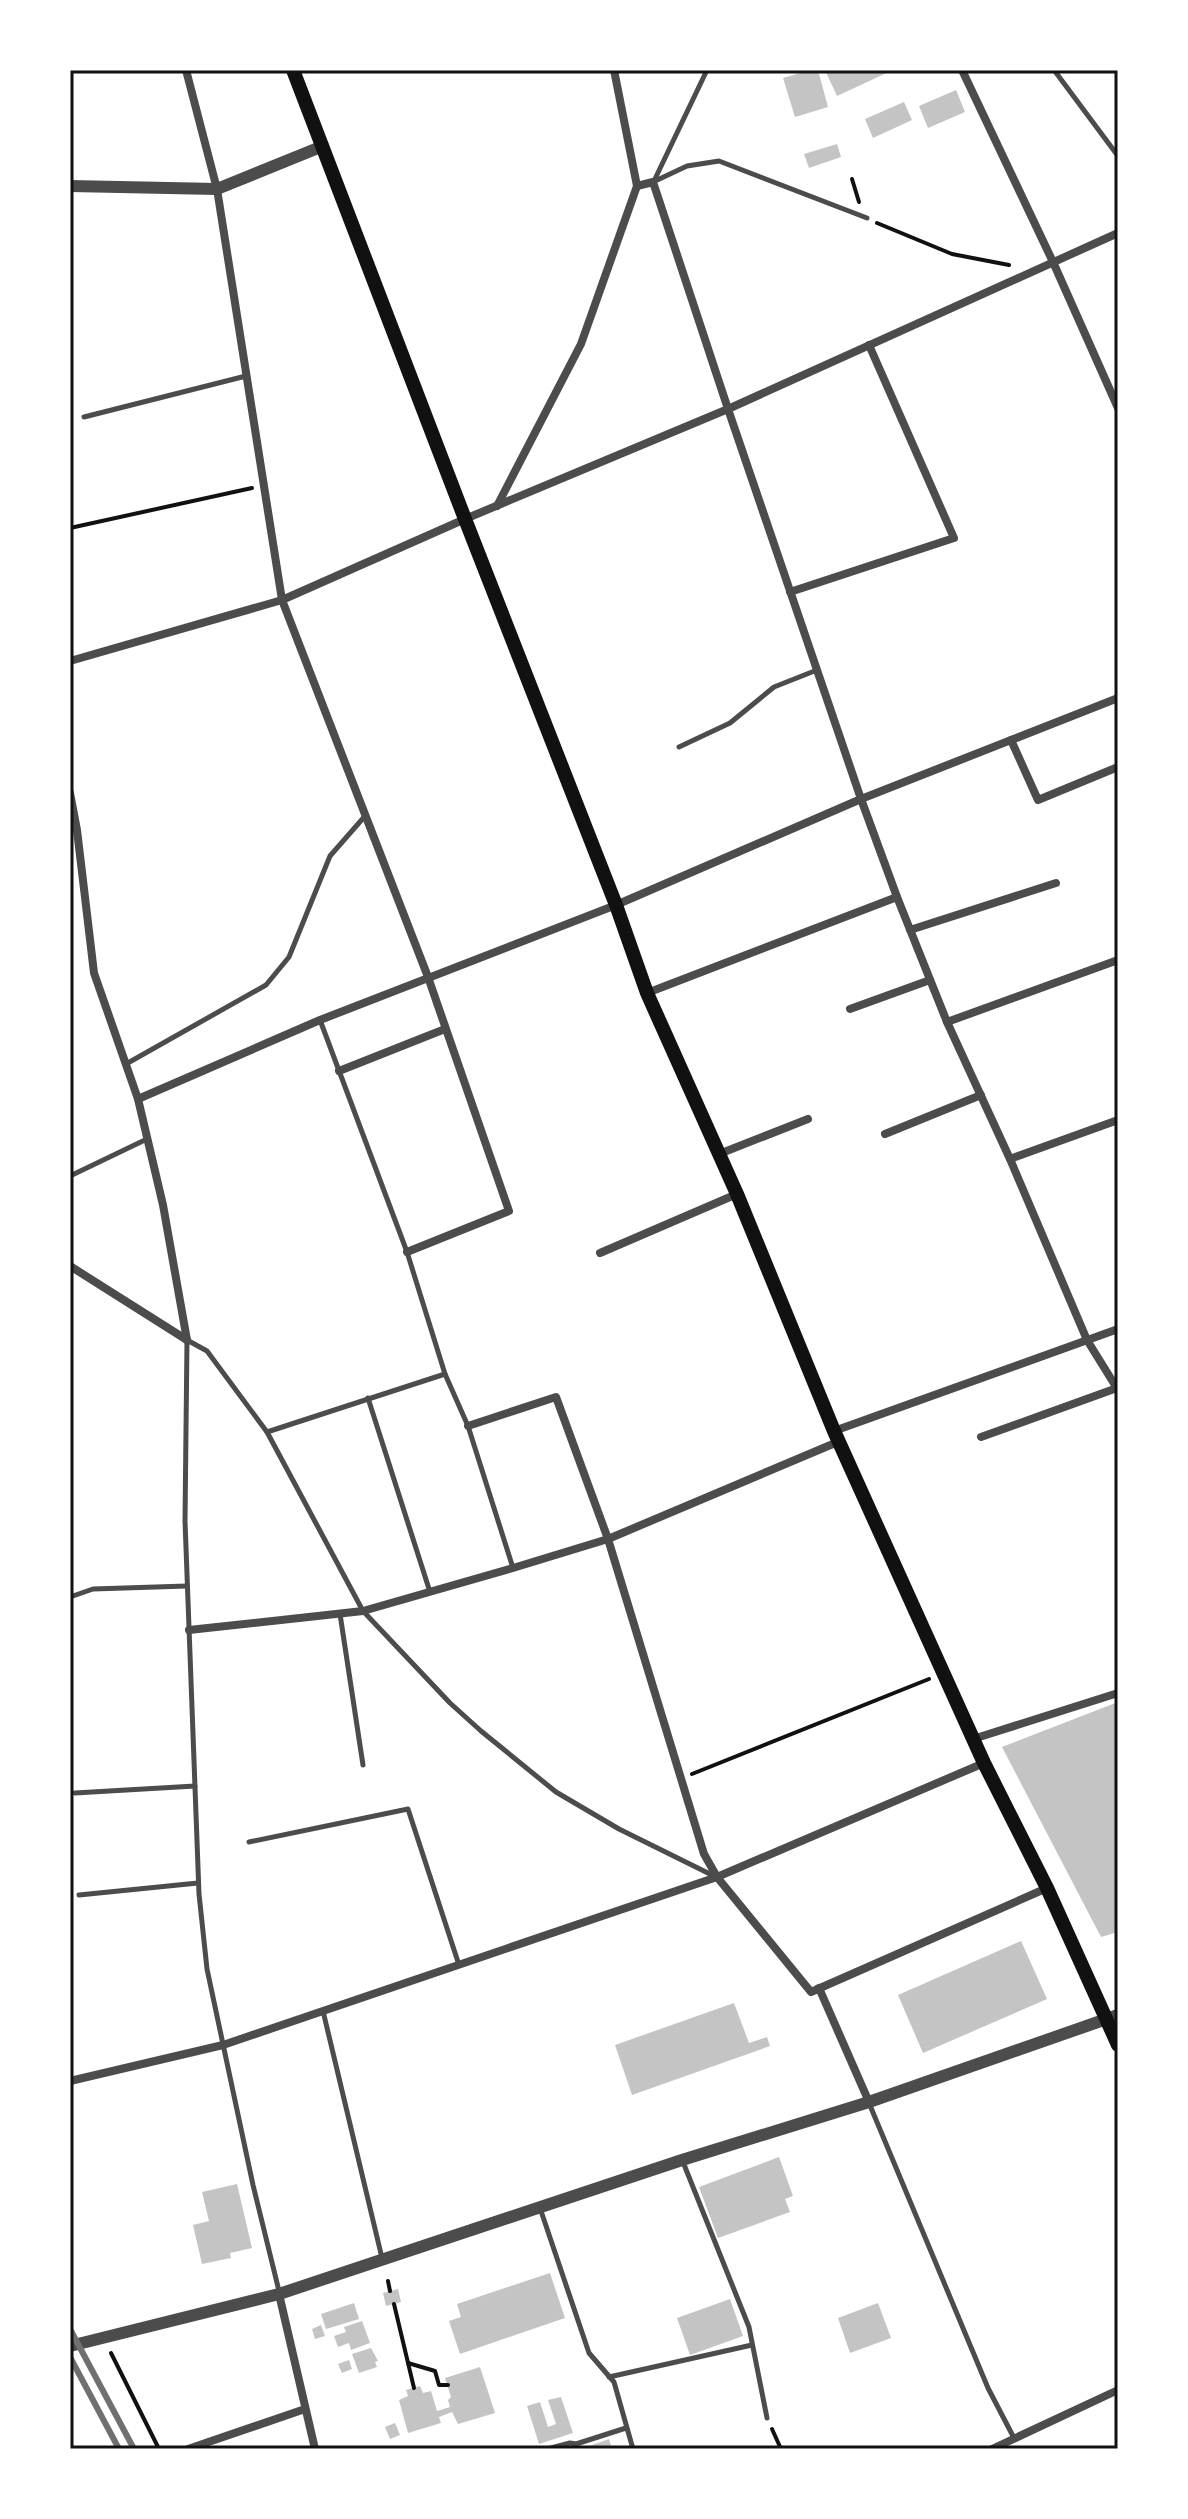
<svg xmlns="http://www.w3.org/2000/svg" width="1188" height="2519" viewBox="0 0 1188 2519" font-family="Karla,sans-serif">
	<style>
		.building { fill: #c4c4c4 }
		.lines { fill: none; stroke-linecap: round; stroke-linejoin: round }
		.path { stroke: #111; stroke-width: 4 }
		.service { stroke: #4c4c4c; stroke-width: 5 }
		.minor { stroke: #4c4c4c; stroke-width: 8 }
		.tertiary { stroke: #4c4c4c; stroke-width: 12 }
		.primary { stroke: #111; stroke-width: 14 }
		.rail { stroke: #707070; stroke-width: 6 }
		.neatline { fill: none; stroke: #111; stroke-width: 3 }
	</style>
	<rect width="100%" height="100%" fill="#fff"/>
	<g class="building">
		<polygon points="811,70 818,70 828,107 795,117 783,78"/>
		<polygon points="825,70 893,70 837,96"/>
		<polygon points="956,90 965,112 928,128 919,106"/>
		<polygon points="904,102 912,120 873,138 865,119"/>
		<polygon points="837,144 841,157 809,168 804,154"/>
		<polygon points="1118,1702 1118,1932 1101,1937 1002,1747"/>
		<polygon points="1021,1941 1047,1999 923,2053 898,1995"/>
		<polygon points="734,2003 749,2043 767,2037 770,2046 632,2095 615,2045"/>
		<polygon points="779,2157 793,2196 785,2199 790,2212 718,2238 699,2187"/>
		<polygon points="237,2184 252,2248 230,2253 231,2258 202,2264 193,2225 209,2221 202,2192"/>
		<polygon points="550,2273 565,2318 460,2354 449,2321 461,2317 457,2304"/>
		<polygon points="398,2289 401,2302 386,2306 383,2293"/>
		<polygon points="730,2299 743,2336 690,2355 677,2318"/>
		<polygon points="354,2303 359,2319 326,2329 321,2314"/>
		<polygon points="878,2303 891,2338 850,2353 838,2318"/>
		<polygon points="362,2321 370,2343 351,2350 349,2343 338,2347 334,2336 346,2332 344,2327"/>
		<polygon points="321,2325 325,2336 315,2339 312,2329"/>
		<polygon points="371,2348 378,2361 375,2362 377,2367 359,2373 352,2354"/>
		<polygon points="349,2360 352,2369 342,2373 338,2364"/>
		<polygon points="480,2367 495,2413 458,2424 452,2412 439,2417 441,2423 408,2433 399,2400 408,2396 406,2390 420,2386 423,2393 431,2391 437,2411 450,2407 448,2400 451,2397 445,2378"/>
		<polygon points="561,2397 573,2433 539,2444 527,2406 540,2402 548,2427 556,2424 548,2400"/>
		<polygon points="395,2423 400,2435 390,2439 385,2427"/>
		<polygon points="609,2439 612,2449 581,2449"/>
	</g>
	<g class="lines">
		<g class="path">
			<polyline points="852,179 859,202"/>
			<polyline points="877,223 952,254 1009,265"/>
			<polyline points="70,528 252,488"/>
			<polyline points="692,1774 929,1679"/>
			<polyline points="388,2281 390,2291"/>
			<polyline points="394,2304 414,2388"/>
			<polyline points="111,2353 159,2449"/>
			<polyline points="408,2363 435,2371 439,2385 448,2385"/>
			<polyline points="772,2429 781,2449"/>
		</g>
		<g class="service">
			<polyline points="1054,70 1118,156"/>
			<polyline points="654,181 707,70"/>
			<polyline points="653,182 687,166 719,161 867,218"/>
			<polyline points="84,417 246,376"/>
			<polyline points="679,747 730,723 774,687 817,670"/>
			<polyline points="320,1020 407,1252 445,1374 468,1426 513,1568"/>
			<polyline points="126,1064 266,985 289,957 330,856 365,816"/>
			<polyline points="70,1176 147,1139"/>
			<polyline points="368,1398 430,1592"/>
			<polyline points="267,1432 445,1374"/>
			<polyline points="70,1597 93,1589 187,1586"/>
			<polyline points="340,1614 363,1765"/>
			<polyline points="75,1793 195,1786"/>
			<polyline points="249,1842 408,1809 459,1965"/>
			<polyline points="79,1895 198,1883"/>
			<polyline points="323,2011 382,2258"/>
			<polyline points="869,2103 988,2388 1014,2438"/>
			<polyline points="683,2162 749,2327 767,2418"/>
			<polyline points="540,2208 589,2353 614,2382 633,2449"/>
			<polyline points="279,2291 253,2185 207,1969 199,1894 185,1521 187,1340 207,1351 267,1432 363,1611 450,1703 481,1731 556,1792 619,1829 716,1877"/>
			<polyline points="609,2377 752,2345"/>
			<polyline points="547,2449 570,2443 576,2444 626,2428"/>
		</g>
		<g class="minor">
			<polyline points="186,70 217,189 282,600 428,977 509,1211 407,1252"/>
			<polyline points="614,70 637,186 653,182 728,409 861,799 897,897 947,1022 1010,1159 1087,1340 1118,1390"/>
			<polyline points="962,70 1053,262 1118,408"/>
			<polyline points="497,506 581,344 637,186"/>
			<polyline points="790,592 954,538 869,345"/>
			<polyline points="70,661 282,600 465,519 728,409 1118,233"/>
			<polyline points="1011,740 1038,800 1118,767"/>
			<polyline points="70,793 77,830 94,973 138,1099 163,1205 187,1340"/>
			<polyline points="910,930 1056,883"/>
			<polyline points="647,993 897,897"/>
			<polyline points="850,1009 930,980"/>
			<polyline points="947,1022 1118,960"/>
			<polyline points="339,1071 445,1029"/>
			<polyline points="138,1099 320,1020 616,905 861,799 1118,698"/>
			<polyline points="885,1134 981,1095"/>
			<polyline points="719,1154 808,1119"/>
			<polyline points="1010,1159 1118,1120"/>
			<polyline points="600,1253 737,1194"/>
			<polyline points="70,1266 187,1340"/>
			<polyline points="468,1426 556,1397 608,1539 704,1854 717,1877 811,1992 1047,1888"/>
			<polyline points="834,1431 1118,1329"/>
			<polyline points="981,1437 1117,1388"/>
			<polyline points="189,1630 363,1611 513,1568 608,1539 840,1441"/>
			<polyline points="973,1739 1118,1693"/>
			<polyline points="819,1988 869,2102"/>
			<polyline points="70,2081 223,2045 717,1877 984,1763"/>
			<polyline points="279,2294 315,2449"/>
			<polyline points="188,2449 305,2409"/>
			<polyline points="992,2449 1118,2390"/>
		</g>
		<g class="tertiary">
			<polyline points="70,186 217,189 323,146"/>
			<polyline points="70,2346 279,2294 682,2160 869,2102 1118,2015"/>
		</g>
		<polyline class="primary" points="293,70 465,519 616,905 647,993 737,1194 834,1431 984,1763 1047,1888 1118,2045"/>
		<g class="rail">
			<polyline points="70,2329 134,2449"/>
			<polyline points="70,2357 119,2449"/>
		</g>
	</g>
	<rect width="1188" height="2519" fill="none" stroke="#ffffff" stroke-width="144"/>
	<rect x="72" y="72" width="1044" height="2375" class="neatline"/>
</svg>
